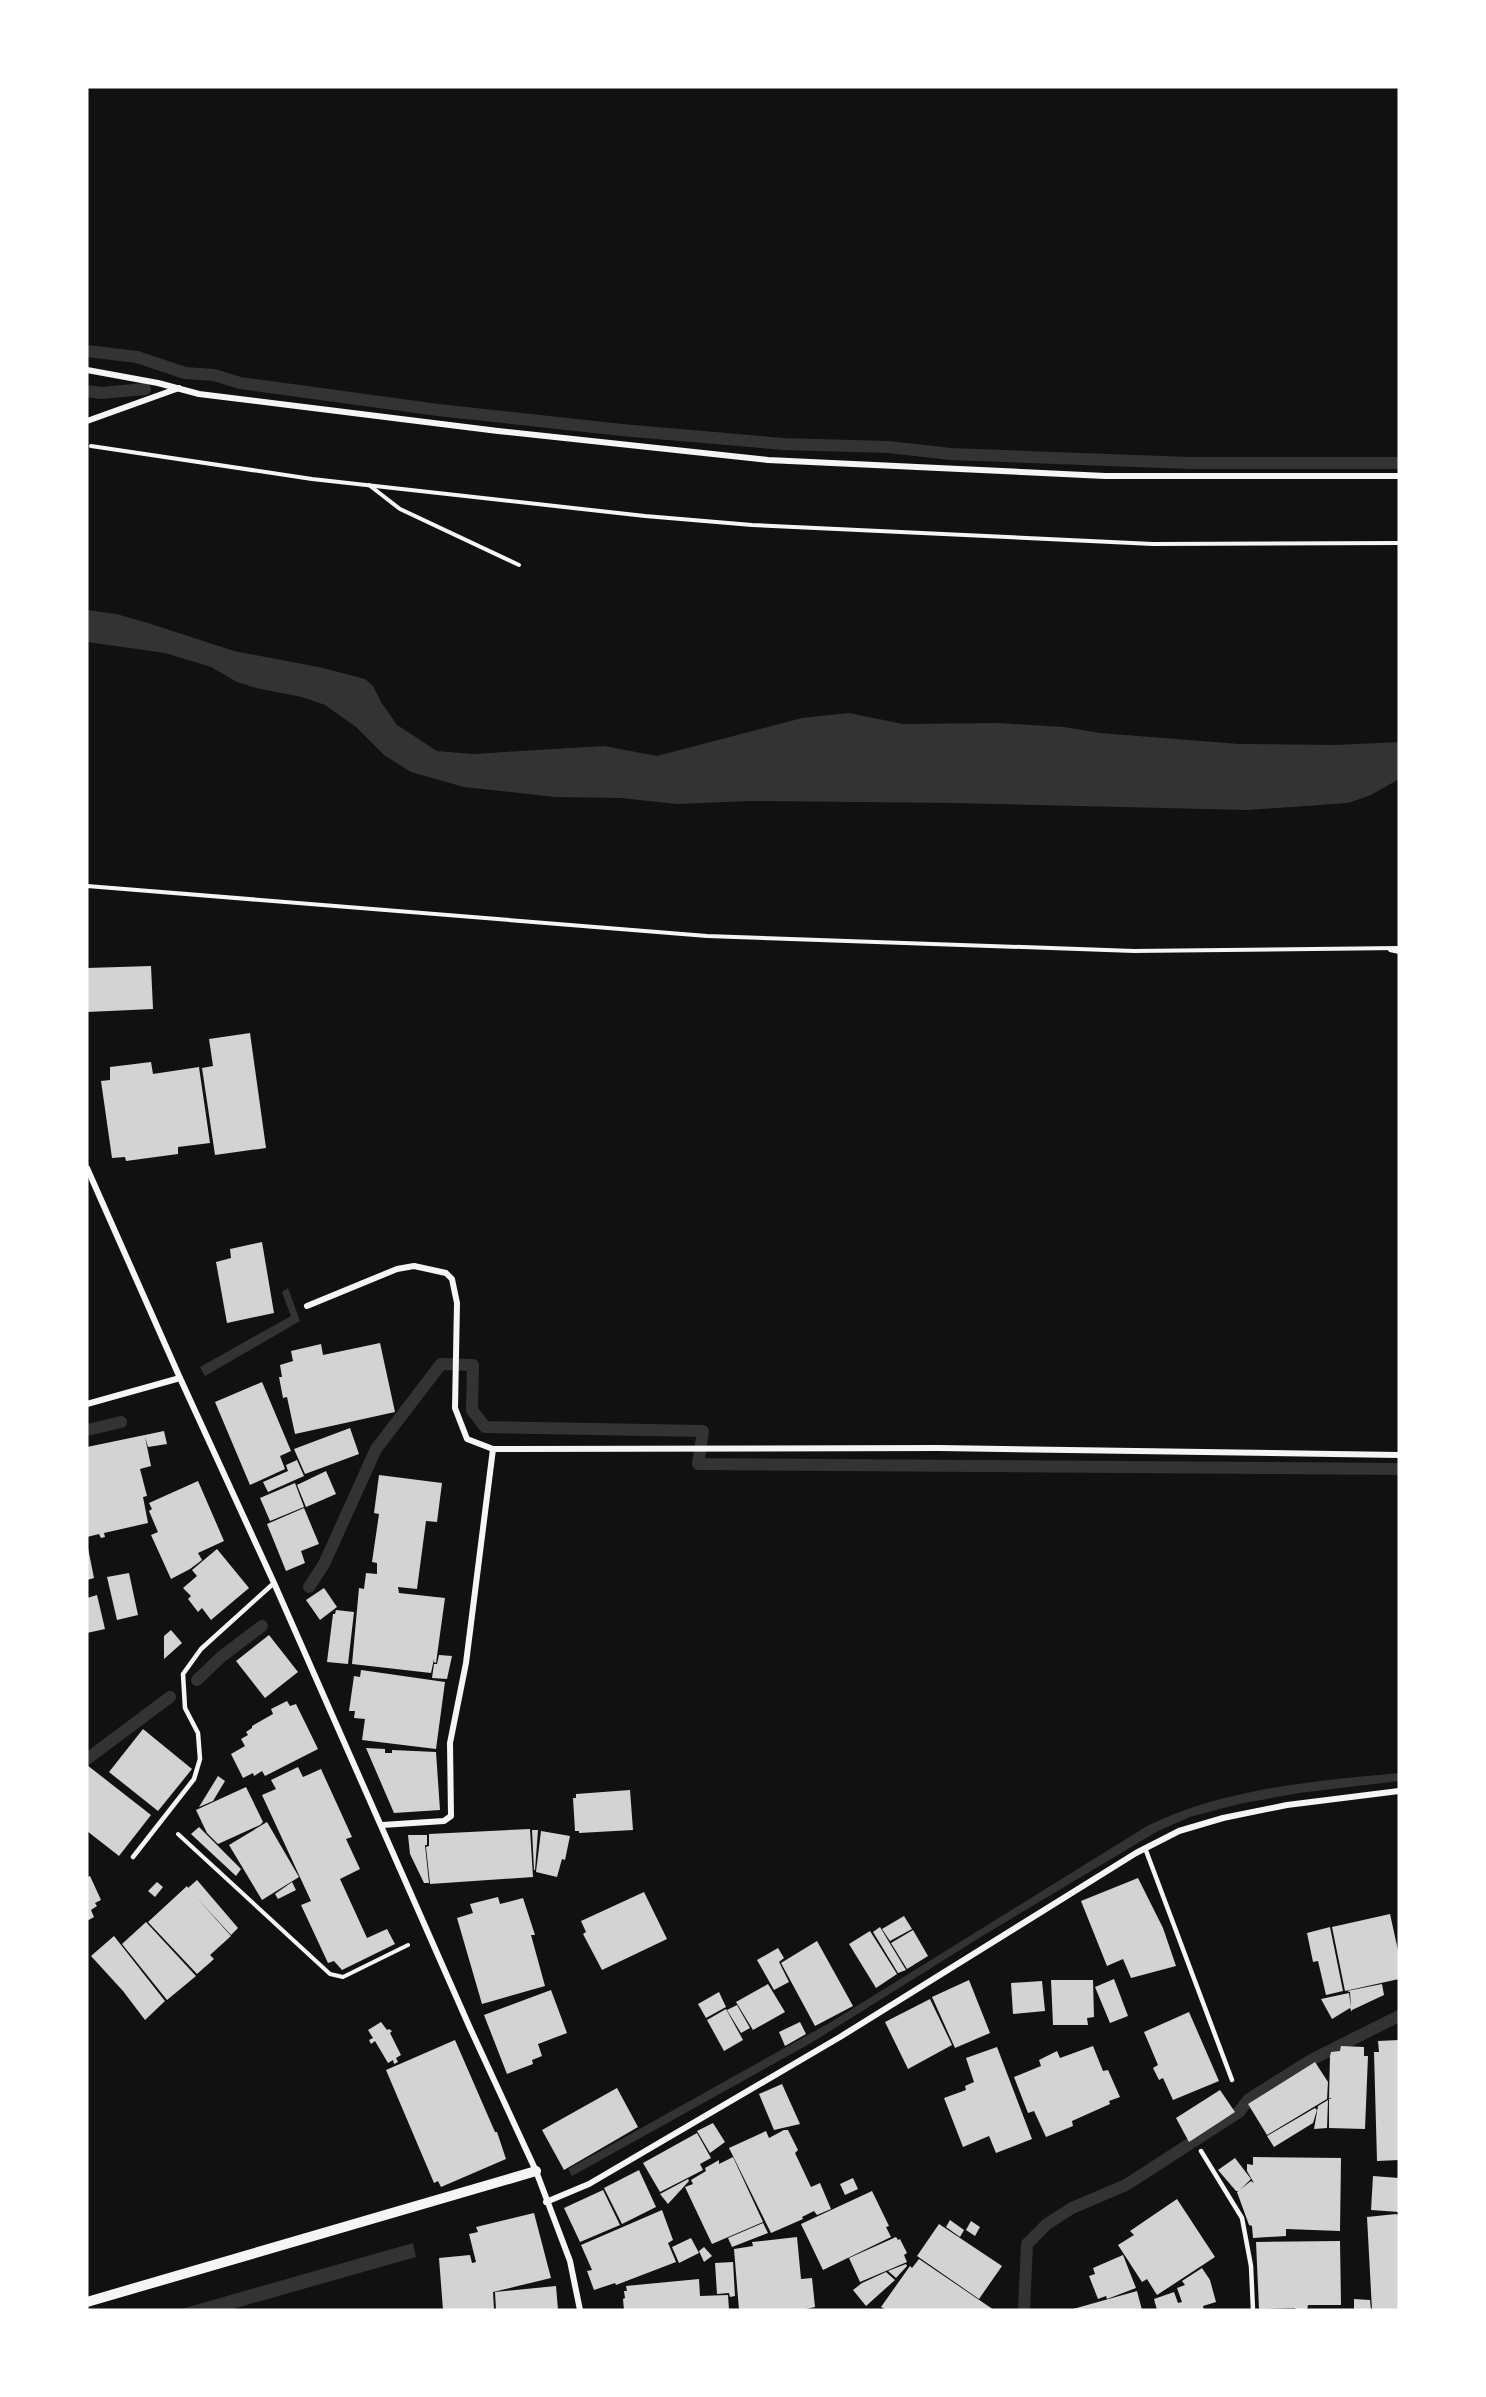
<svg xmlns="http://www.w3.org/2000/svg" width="1486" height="2397" viewBox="0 0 1486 2397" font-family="Lora,serif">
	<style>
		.water { fill: #333 }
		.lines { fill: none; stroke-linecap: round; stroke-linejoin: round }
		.stream { stroke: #333; stroke-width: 12 }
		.building { fill: #d3d3d3 }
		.path { stroke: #f5f5f5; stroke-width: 4 }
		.service { stroke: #f5f5f5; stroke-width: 4.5 }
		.minor { stroke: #f5f5f5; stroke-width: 6 }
		.tertiary { stroke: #f5f5f5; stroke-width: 10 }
	</style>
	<rect width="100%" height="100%" fill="#111"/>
	<g class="water">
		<polygon points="87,610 116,614 148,623 234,651 323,668 365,679 373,686 381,702 397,725 437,751 473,754 604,746 657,756 802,718 849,713 903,724 1000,723 1064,727 1100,733 1239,744 1335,745 1399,742 1399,779 1371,795 1348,803 1248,810 953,803 751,801 677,804 621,798 555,797 464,787 411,772 384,755 356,727 325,705 302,697 256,688 237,682 211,667 165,653 87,642"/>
		<polygon points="288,1288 300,1321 205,1376 200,1367 291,1316 282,1292"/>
		<path d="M1399,1773v8l-100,12 -60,11 -49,13 -32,14 -174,104 -173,108 -239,133 -4,-7 263,-147 316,-196c77,-38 168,-45 252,-53z"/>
		<polygon points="413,2243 416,2257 229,2310 178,2310"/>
	</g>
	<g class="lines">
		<g class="stream">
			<polyline points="87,351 137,357 185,373 214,375 240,383 438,410 622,430 783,444 888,447 951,454 1188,463 1399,463"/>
			<polyline points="87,391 101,393 145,389"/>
			<polyline points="87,1430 121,1422"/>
			<polyline points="309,1587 324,1564 376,1449 441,1364 473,1365 472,1410 485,1427 703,1431 698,1464 1399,1469"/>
			<polyline points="197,1680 221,1657 262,1626"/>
			<polyline points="87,1759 170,1697"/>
			<polyline points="1024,2310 1027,2244 1047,2224 1072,2208 1126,2185 1239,2112 1249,2099 1311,2060 1399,2016"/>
		</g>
	</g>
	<g class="building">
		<polygon points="151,966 153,1009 87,1012 87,968"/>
		<polygon points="250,1033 266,1148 215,1155 202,1068 213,1066 209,1039"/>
		<polygon points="151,1062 153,1074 199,1067 210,1143 178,1147 178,1154 126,1161 125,1157 112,1158 101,1081 110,1080 110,1067"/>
		<polygon points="262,1242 274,1313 227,1323 216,1262 231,1258 230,1249"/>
		<polygon points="380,1343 395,1412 295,1434 287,1397 283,1398 279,1377 282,1377 280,1365 293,1361 291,1351 321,1344 323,1355"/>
		<polygon points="262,1382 291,1451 280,1456 285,1469 250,1485 215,1402"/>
		<polygon points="350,1428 359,1454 305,1474 294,1449"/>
		<polygon points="164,1431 167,1444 148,1447 145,1437 151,1466 140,1469 147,1496 143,1497 148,1523 104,1533 105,1537 101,1538 99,1534 87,1537 87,1447"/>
		<polygon points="297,1460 304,1476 268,1492 263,1482 288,1471 286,1465"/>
		<polygon points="326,1471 336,1494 306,1507 297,1485"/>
		<polygon points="379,1475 442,1483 437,1522 426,1521 417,1589 398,1587 399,1593 445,1598 436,1663 434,1662 434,1659 431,1673 352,1664 359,1588 364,1589 366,1573 377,1574 377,1563 372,1562 379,1514 374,1513"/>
		<polygon points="198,1481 224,1541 198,1553 202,1560 190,1569 171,1579 151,1535 158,1532 149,1511 152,1509 149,1503"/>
		<polygon points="295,1483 304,1507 270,1521 260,1498"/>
		<polygon points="304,1508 319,1544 301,1551 305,1563 286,1571 267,1524"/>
		<polygon points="88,1548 94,1578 87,1580 87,1549"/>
		<polygon points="217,1549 249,1588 211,1620 202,1608 198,1612 188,1599 191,1596 183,1588 197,1576 192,1570"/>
		<polygon points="129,1573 138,1615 117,1620 107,1577"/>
		<polygon points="324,1588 337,1607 320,1620 306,1600"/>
		<polygon points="97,1595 105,1629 87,1633 87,1598"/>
		<polygon points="336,1610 354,1612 348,1664 327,1662 333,1614 335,1614"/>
		<polygon points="171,1630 182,1643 164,1659 164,1636"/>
		<polygon points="269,1635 298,1672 265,1698 236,1661"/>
		<polygon points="439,1655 452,1656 447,1679 432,1678 434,1664 437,1664"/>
		<polygon points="361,1670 445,1682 436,1749 362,1740 365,1719 354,1718 355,1711 349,1711 354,1676 360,1677"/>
		<polygon points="287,1701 290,1706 296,1704 318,1749 265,1776 262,1771 254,1776 253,1773 243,1778 231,1754 245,1746 241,1739 248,1735 246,1732 252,1728 252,1726 273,1714 271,1709"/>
		<polygon points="143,1729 192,1769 158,1811 109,1772"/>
		<polygon points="366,1748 385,1749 385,1753 392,1753 392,1750 436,1752 440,1810 394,1813"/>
		<polygon points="87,1765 151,1815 119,1856 87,1831"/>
		<polygon points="298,1767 303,1777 321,1769 352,1837 346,1839 360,1869 340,1879 367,1938 387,1929 395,1944 342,1970 334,1961 328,1963 301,1905 311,1901 262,1795 276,1789 271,1780"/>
		<polygon points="218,1776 225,1781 213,1801 199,1807"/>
		<polygon points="246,1787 263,1822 260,1825 218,1844 207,1833 196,1810"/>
		<polygon points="630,1790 633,1830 579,1833 579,1831 575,1831 573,1798 576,1798 576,1794"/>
		<polygon points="267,1822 299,1877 262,1900 229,1845"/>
		<polygon points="199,1827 241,1869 236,1876 191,1834"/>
		<polygon points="530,1829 533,1877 430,1884 426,1847 429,1846 429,1834"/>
		<polygon points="532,1830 538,1830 535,1870 534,1870"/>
		<polygon points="541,1831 570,1836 565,1860 562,1859 557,1877 536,1872"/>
		<polygon points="408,1835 427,1835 427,1845 425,1845 429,1883 424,1883 410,1854"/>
		<polygon points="90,1876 101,1900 95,1903 97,1906 91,1910 94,1917 87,1921 87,1877"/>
		<polygon points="1138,1878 1163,1928 1176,1966 1131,1978 1123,1959 1107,1966 1081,1901"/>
		<polygon points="197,1880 238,1928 231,1935 196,1897 231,1936 210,1955 214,1959 197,1974 148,1922 187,1886 188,1888"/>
		<polygon points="157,1882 163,1887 155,1897 148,1891"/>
		<polygon points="292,1882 296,1890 278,1899 275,1894"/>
		<polygon points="644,1892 667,1939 602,1970 583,1934 586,1932 581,1921"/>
		<polygon points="498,1897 500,1904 523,1898 535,1935 531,1935 545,1986 482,2004 457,1918 473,1913 470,1904"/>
		<polygon points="1390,1914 1399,1955 1399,1979 1345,1991 1332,1927"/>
		<polygon points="904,1916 912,1929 890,1941 882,1929"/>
		<polygon points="146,1922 196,1976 167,2000 122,1944"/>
		<polygon points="880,1927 906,1970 898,1973 873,1932"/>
		<polygon points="1330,1927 1343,1991 1326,1995 1318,1961 1313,1962 1307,1933"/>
		<polygon points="913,1930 928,1956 907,1969 891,1943"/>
		<polygon points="870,1931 897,1974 876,1988 849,1944"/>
		<polygon points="114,1936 165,2001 145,2020 123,1991 91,1956"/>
		<polygon points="817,1941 853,2006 815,2026 781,1963"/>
		<polygon points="778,1948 784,1958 779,1962 789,1982 774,1990 757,1960"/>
		<polygon points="1114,1979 1128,2016 1110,2023 1095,1987"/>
		<polygon points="969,1980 990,2033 955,2048 932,1997"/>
		<polygon points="1051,1980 1093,1980 1094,2017 1087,2018 1088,2025 1053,2025"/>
		<polygon points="1042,1981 1045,2011 1013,2014 1011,1983"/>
		<polygon points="768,1984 785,2012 753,2030 736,2002"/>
		<polygon points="1382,1984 1384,1995 1352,2010 1352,2012 1350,2008 1332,2019 1321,1999 1349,1993 1351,2008 1350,1992 1347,1991"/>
		<polygon points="551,1990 567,2033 538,2044 542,2056 532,2060 533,2064 507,2074 484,2015"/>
		<polygon points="719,1992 726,2007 706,2018 698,2004"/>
		<polygon points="930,1999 952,2045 908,2069 885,2022"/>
		<polygon points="737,2005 750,2028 741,2033 727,2010"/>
		<polygon points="726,2009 743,2040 724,2051 707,2020"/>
		<polygon points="1189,2012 1219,2081 1173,2100 1163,2078 1159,2080 1153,2068 1158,2065 1144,2032"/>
		<polygon points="381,2022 387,2030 389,2029 392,2031 390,2033 401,2055 396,2058 398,2062 394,2064 393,2060 388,2063 375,2041 371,2044 369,2040 373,2038 368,2030"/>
		<polygon points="800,2022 806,2034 785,2046 779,2032"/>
		<polygon points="455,2040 495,2132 497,2132 506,2159 441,2187 438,2181 434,2183 386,2070"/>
		<polygon points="1399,2040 1399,2160 1377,2161 1374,2052 1379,2052 1378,2041"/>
		<polygon points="1093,2046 1103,2071 1108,2070 1120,2097 1109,2101 1110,2104 1072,2121 1073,2126 1046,2137 1034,2111 1028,2113 1014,2077 1041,2066 1039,2060 1057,2051 1060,2058"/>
		<polygon points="1341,2046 1364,2047 1364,2056 1368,2056 1365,2129 1329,2128 1329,2099 1332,2098 1329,2098 1330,2056 1331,2052 1340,2051"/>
		<polygon points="997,2047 1032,2139 996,2153 989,2136 963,2147 944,2098 966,2090 965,2086 974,2082 966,2058"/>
		<polygon points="1315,2062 1328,2082 1327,2099 1267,2135 1248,2104"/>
		<polygon points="782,2084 800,2124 774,2130 759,2094"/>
		<polygon points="617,2088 638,2127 564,2170 542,2130"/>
		<polygon points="1220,2090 1235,2112 1189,2142 1176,2118"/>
		<polygon points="1328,2100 1327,2128 1314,2129 1318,2106"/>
		<polygon points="1315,2108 1317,2110 1313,2123 1274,2147 1267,2136"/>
		<polygon points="713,2123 725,2142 710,2153 697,2131"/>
		<polygon points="784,2130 788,2130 798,2150 795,2153 811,2187 820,2183 831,2209 817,2215 814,2211 802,2217 803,2219 771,2233 729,2148 766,2131 769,2138"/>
		<polygon points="697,2133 711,2158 700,2164 703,2170 660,2192 643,2163"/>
		<polygon points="733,2157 763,2222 712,2244 685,2187 693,2184 691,2180 706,2171 705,2168 719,2160 719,2164"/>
		<polygon points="1253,2157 1341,2158 1340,2231 1286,2229 1286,2236 1253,2238 1252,2226 1249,2225 1237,2192 1251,2181 1254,2183 1247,2171 1247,2164 1253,2165"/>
		<polygon points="1235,2158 1251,2179 1239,2191 1236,2191 1218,2170"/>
		<polygon points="639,2170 656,2207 622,2224 604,2188"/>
		<polygon points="1373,2176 1399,2178 1399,2212 1371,2210"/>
		<polygon points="853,2178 858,2189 845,2195 840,2184"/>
		<polygon points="688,2179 689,2181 668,2204 660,2194"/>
		<polygon points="603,2190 620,2225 580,2242 564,2208"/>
		<polygon points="872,2191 889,2226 886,2227 891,2237 823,2270 801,2224"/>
		<polygon points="1177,2199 1215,2257 1157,2295 1147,2279 1142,2282 1118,2245 1134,2235 1130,2231"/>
		<polygon points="662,2210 673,2240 668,2243 676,2262 616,2285 615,2283 594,2290 587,2271 592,2270 581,2245"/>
		<polygon points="534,2213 551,2278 493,2292 494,2310 443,2310 439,2258 470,2255 472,2263 476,2262 469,2234 478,2232 476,2227"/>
		<polygon points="1396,2214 1399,2216 1399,2310 1372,2310 1367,2217"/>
		<polygon points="950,2220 964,2230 960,2237 946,2227"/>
		<polygon points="971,2221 980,2227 975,2236 966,2230"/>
		<polygon points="763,2223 768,2233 732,2247 728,2238"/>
		<polygon points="939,2224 1002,2266 979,2299 917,2256"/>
		<polygon points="797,2237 801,2279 812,2278 815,2307 802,2310 739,2310 734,2249 753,2246 752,2242"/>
		<polygon points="896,2237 898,2240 900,2239 907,2253 904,2255 907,2262 860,2282 849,2258"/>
		<polygon points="691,2238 699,2253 679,2263 672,2247"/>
		<polygon points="1340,2241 1341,2305 1308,2305 1307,2310 1296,2310 1295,2308 1259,2309 1256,2242"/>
		<polygon points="704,2247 712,2256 704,2262 699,2251"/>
		<polygon points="1123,2255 1136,2288 1107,2299 1106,2296 1098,2299 1089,2276 1095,2274 1093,2268"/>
		<polygon points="919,2259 994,2310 887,2310 881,2307 910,2266 912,2268"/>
		<polygon points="733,2262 735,2296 730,2297 729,2293 717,2294 715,2263"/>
		<polygon points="906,2264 907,2266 896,2278 888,2271"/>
		<polygon points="1202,2268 1210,2280 1216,2302 1203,2306 1204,2310 1157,2310 1154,2299 1174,2292 1178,2303 1182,2302 1177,2288 1185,2285 1182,2281"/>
		<polygon points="886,2272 895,2280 866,2306 853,2290 862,2283"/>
		<polygon points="699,2279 700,2296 728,2295 729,2310 624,2310 623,2299 625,2298 624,2291 627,2291 626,2286"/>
		<polygon points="556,2286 558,2310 496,2310 495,2292"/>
		<polygon points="1137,2291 1142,2310 1073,2310 1073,2309"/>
		<polygon points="1354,2299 1370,2300 1371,2310 1354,2310"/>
	</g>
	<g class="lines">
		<g class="path">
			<polyline points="91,446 312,479 645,516 752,525 1153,544 1399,543"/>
			<polyline points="369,485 400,509 519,565"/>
			<polyline points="87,886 707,936 1134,951 1399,948"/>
			<polyline points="1390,950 1399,952"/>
			<polyline points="178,1834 330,1974 343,1977 408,1945"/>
		</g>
		<g class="service">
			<polyline points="1145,1848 1232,2080"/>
			<polyline points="133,1857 194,1779 200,1759 198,1733 185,1708 183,1674 201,1649 274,1583"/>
			<polyline points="1201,2151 1242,2218 1251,2266 1253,2310"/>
		</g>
		<g class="minor">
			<polyline points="87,370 158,383 199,394 498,431 768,460 1105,476 1399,476"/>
			<polyline points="87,421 179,388"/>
			<polyline points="87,1168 180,1378 274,1583 470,2028 536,2171 570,2261 580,2310"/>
			<polyline points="307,1306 397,1269 414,1266 446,1273 452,1279 457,1303 455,1408 467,1439 493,1449 939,1448 1399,1455"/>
			<polyline points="87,1404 180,1378"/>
			<polyline points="382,1825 444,1821 451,1816 450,1743 466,1663 493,1449"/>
			<polyline points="546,2202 589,2184 840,2037 1136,1853 1179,1831 1223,1818 1287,1805 1399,1791"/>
		</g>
		<polyline class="tertiary" points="87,2302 536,2171"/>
	</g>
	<rect width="1486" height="2397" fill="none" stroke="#ffffff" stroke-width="177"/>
</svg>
